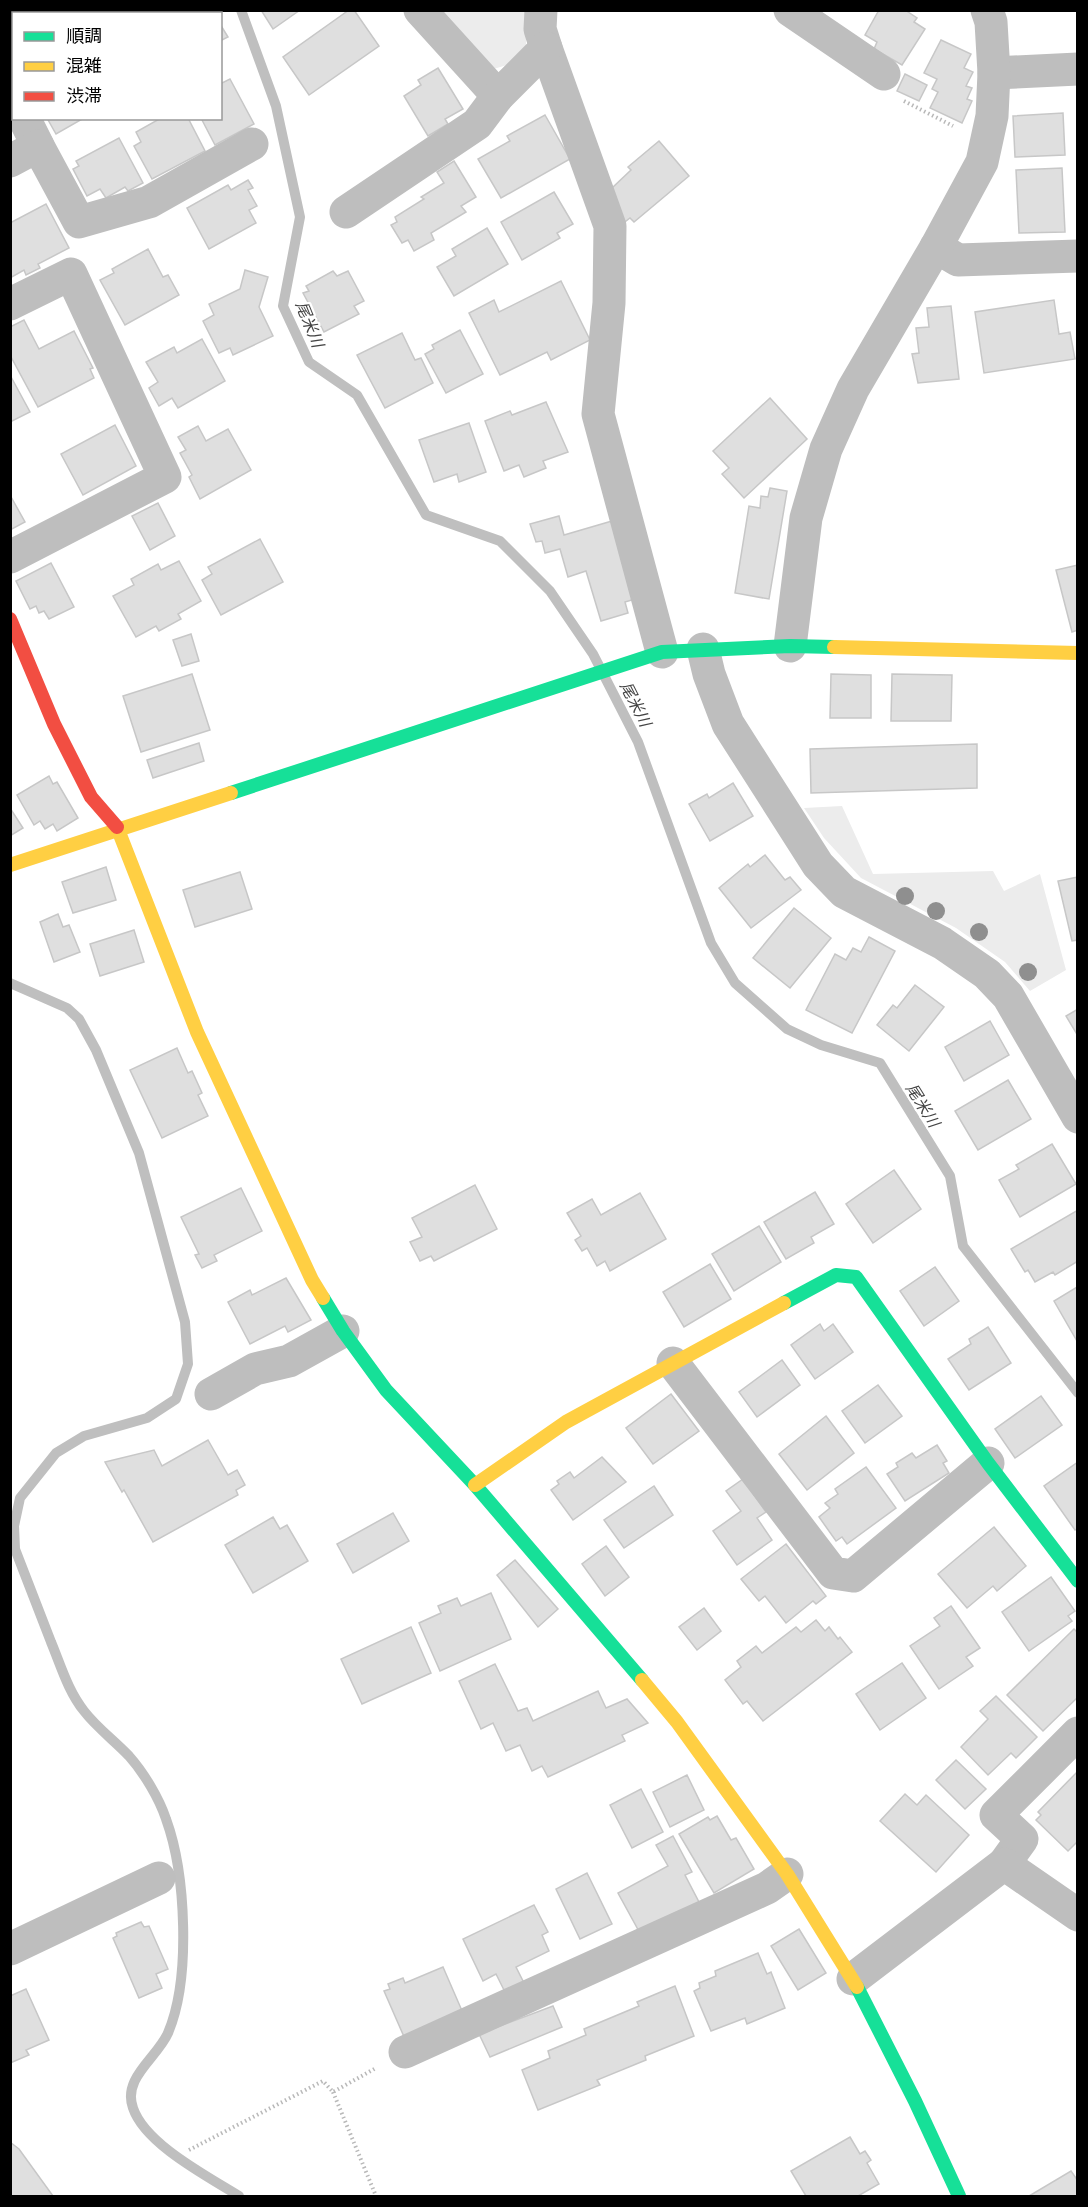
<svg xmlns="http://www.w3.org/2000/svg" width="1088" height="2207" viewBox="0 0 1088 2207" font-family="Overpass,'Noto Sans JP',sans-serif">
	<style>
		.green { fill: #ececec }
		.lines { fill: none; stroke-linecap: round; stroke-linejoin: round }
		.stream { stroke: #bfbfbf; stroke-width: 10 }
		.building { fill: #dfdfdf; stroke: #c7c7c7; stroke-width: 1.5 }
		.path { stroke: #b9b9b9; stroke-width: 4; stroke-dasharray: 1.5 3; stroke-linecap: butt }
		.street { stroke: #bebebe; stroke-width: 33 }
		.fast { stroke: #16e098; stroke-width: 14 }
		.slow { stroke: #ffcf43; stroke-width: 14 }
		.jam { stroke: #f24e42; stroke-width: 14 }
		.tree { fill: #8f8f8f }
		.labels { text-anchor: middle; stroke-width: 4.5; stroke-linejoin: round; paint-order: stroke }
		.water-label { font-size: 16px; font-style: italic; fill: #444; stroke: #fff }
	</style>
	<rect width="100%" height="100%" fill="#fff"/>
	<g class="green">
		<polygon points="438,11 526,11 526,46 507,65 490,70"/>
		<polygon points="842,806 873,874 993,871 1004,891 1040,874 1066,970 1030,991 1005,962 956,928 861,878 824,838 804,808"/>
	</g>
	<g class="lines">
		<g class="stream">
			<polyline points="241,10 276,106 300,217 283,306 309,362 357,395 426,515 500,541 550,591 593,654 638,742 711,943 735,983 787,1029 821,1045 880,1063 950,1176 963,1246 1078,1393"/>
			<path d="M10,983l57,25 12,11 17,31 43,103 46,169 3,42 -12,35 -29,19 -63,18 -28,17 -36,45 -6,28 1,23c12,31 24,62 36,93 10,24 17,49 33,69 13,17 31,30 45,45 15,17 30,42 37,63 20,55 25,160 2,214 -11,25 -46,45 -35,75 12,36 74,68 106,88"/>
		</g>
	</g>
	<g class="building">
		<polygon points="10,10 44,10 45,14 14,14 14,35 10,37"/>
		<polygon points="197,10 213,10 214,14 191,14"/>
		<polygon points="261,10 300,10 273,29"/>
		<polygon points="349,10 354,10 379,46 309,95 283,57"/>
		<polygon points="879,10 905,10 917,18 914,22 925,29 902,65 874,49 877,42 865,35"/>
		<polygon points="220,24 228,37 220,41"/>
		<polygon points="941,40 971,54 964,68 973,72 966,86 972,88 967,99 972,101 962,123 930,108 938,92 932,89 937,79 924,73"/>
		<polygon points="438,68 463,109 445,119 448,124 428,136 404,96 421,85 418,80"/>
		<polygon points="905,74 927,85 919,101 897,91"/>
		<polygon points="230,79 254,124 215,145 201,118 220,118 220,84"/>
		<polygon points="1063,113 1065,155 1015,157 1013,116"/>
		<polygon points="545,115 570,159 501,198 478,159 510,141 507,136"/>
		<polygon points="47,118 84,118 56,134"/>
		<polygon points="161,118 188,118 205,151 152,179 134,146 141,142 136,132"/>
		<polygon points="119,138 143,183 128,191 125,187 106,198 100,189 87,196 73,169 79,166 76,161"/>
		<polygon points="659,141 689,176 634,222 630,218 621,225 612,188 631,170 628,167"/>
		<polygon points="454,161 476,197 461,206 466,212 431,233 434,240 414,251 408,240 402,243 391,225 397,222 395,217 424,199 421,197 444,183 437,172"/>
		<polygon points="1062,168 1065,232 1019,233 1016,170"/>
		<polygon points="248,180 253,188 248,190 257,206 249,210 256,223 209,249 187,208 228,185 231,190"/>
		<polygon points="554,192 573,224 557,233 560,238 522,260 501,222"/>
		<polygon points="46,204 69,248 38,264 40,268 26,275 24,270 10,278 10,223"/>
		<polygon points="487,228 508,264 454,296 437,267 456,256 452,249"/>
		<polygon points="148,249 163,277 168,275 179,295 125,325 100,280 114,273 112,269"/>
		<polygon points="245,270 268,277 259,307 273,336 233,355 230,348 219,353 203,321 214,315 209,304 240,289"/>
		<polygon points="333,271 337,276 348,271 364,301 354,306 359,314 324,332 303,293 309,291 306,286"/>
		<polygon points="561,281 590,340 551,360 547,352 500,375 469,313 494,300 499,312"/>
		<polygon points="1054,300 1059,334 1070,332 1075,359 984,373 975,312"/>
		<polygon points="951,306 959,379 918,383 912,354 919,353 916,328 929,327 927,308"/>
		<polygon points="24,320 39,349 74,331 93,368 90,369 94,378 38,407 10,355 10,327"/>
		<polygon points="460,330 483,374 446,393 425,354 434,349 432,345"/>
		<polygon points="402,333 415,360 421,358 433,383 385,408 357,355"/>
		<polygon points="202,339 225,381 178,408 172,398 159,406 149,388 158,382 146,362 174,347 177,353"/>
		<polygon points="10,375 30,412 10,422"/>
		<polygon points="770,398 807,439 744,498 722,474 729,468 713,451"/>
		<polygon points="546,402 568,452 543,461 546,468 524,477 519,465 504,471 485,421 510,411 512,415"/>
		<polygon points="469,423 486,472 459,482 457,474 434,482 419,440"/>
		<polygon points="115,425 136,466 83,495 61,454"/>
		<polygon points="198,426 206,441 228,429 251,470 200,499 189,477 192,475 180,453 186,450 178,437"/>
		<polygon points="770,488 787,491 769,599 735,593 749,506 760,508 761,496 768,497"/>
		<polygon points="10,495 25,522 10,530"/>
		<polygon points="158,503 175,536 150,550 132,516"/>
		<polygon points="559,516 564,535 612,521 635,599 625,602 628,613 601,621 586,571 568,577 560,549 545,553 542,541 536,542 530,524"/>
		<polygon points="260,539 283,582 221,615 202,580 212,574 208,567"/>
		<polygon points="179,561 201,601 178,614 181,619 159,631 156,626 136,637 113,596 134,585 131,579 158,564 161,570"/>
		<polygon points="51,563 74,607 49,619 44,611 39,613 36,606 30,609 16,581"/>
		<polygon points="1078,565 1078,630 1072,632 1056,570"/>
		<polygon points="191,634 199,661 182,666 173,640"/>
		<polygon points="192,674 210,730 141,752 123,696"/>
		<polygon points="831,674 871,675 871,718 830,718"/>
		<polygon points="892,674 952,675 951,721 891,721"/>
		<polygon points="199,743 204,761 153,778 147,760"/>
		<polygon points="977,744 977,788 811,793 810,749"/>
		<polygon points="49,776 53,784 57,782 78,818 57,831 53,824 45,829 40,821 34,825 17,795"/>
		<polygon points="733,783 753,816 710,841 689,804 707,794 709,798"/>
		<polygon points="10,808 23,828 10,836"/>
		<polygon points="765,855 785,880 790,877 801,890 751,928 719,888 748,864 750,867"/>
		<polygon points="106,867 116,900 73,913 62,882"/>
		<polygon points="240,872 252,909 195,927 183,890"/>
		<polygon points="1078,877 1078,940 1072,941 1058,881"/>
		<polygon points="794,908 831,938 790,988 753,958"/>
		<polygon points="58,914 63,927 69,925 80,952 54,962 40,922"/>
		<polygon points="134,930 144,962 100,976 90,944"/>
		<polygon points="869,937 895,951 852,1033 806,1010 835,954 846,960 853,948 861,952"/>
		<polygon points="915,985 944,1007 909,1051 877,1025 893,1005 897,1008"/>
		<polygon points="1078,1009 1078,1036 1066,1016"/>
		<polygon points="990,1021 1009,1055 964,1081 945,1047"/>
		<polygon points="177,1048 188,1073 192,1071 202,1093 198,1095 208,1116 162,1138 130,1070"/>
		<polygon points="1008,1080 1031,1119 978,1150 955,1111"/>
		<polygon points="1052,1144 1076,1184 1020,1217 999,1180 1019,1169 1016,1165"/>
		<polygon points="894,1170 921,1209 873,1243 846,1204"/>
		<polygon points="475,1185 497,1229 434,1261 431,1256 420,1261 410,1242 422,1237 412,1218"/>
		<polygon points="241,1188 262,1231 214,1255 217,1261 202,1268 195,1255 199,1254 181,1217"/>
		<polygon points="815,1192 834,1224 811,1237 814,1243 786,1259 764,1222"/>
		<polygon points="640,1193 666,1239 610,1271 605,1261 597,1266 587,1248 582,1251 575,1240 581,1236 567,1213 592,1199 601,1215"/>
		<polygon points="1078,1210 1078,1261 1055,1275 1053,1272 1035,1282 1028,1270 1025,1272 1011,1249"/>
		<polygon points="759,1226 781,1262 734,1291 712,1254"/>
		<polygon points="710,1264 731,1299 684,1327 663,1292"/>
		<polygon points="935,1267 959,1301 924,1326 900,1291"/>
		<polygon points="286,1278 311,1320 288,1332 285,1326 250,1344 228,1302 250,1290 252,1295"/>
		<polygon points="1077,1287 1078,1340 1077,1341 1054,1301"/>
		<polygon points="820,1324 824,1331 833,1324 853,1352 815,1379 791,1345"/>
		<polygon points="988,1327 1011,1363 969,1390 948,1359 971,1344 969,1339"/>
		<polygon points="782,1360 800,1385 757,1417 739,1392"/>
		<polygon points="878,1385 902,1416 865,1443 842,1411"/>
		<polygon points="671,1394 699,1431 653,1464 626,1428"/>
		<polygon points="1041,1396 1062,1425 1015,1458 995,1429"/>
		<polygon points="826,1416 854,1453 807,1490 779,1454"/>
		<polygon points="208,1440 228,1475 237,1470 245,1485 236,1490 238,1495 153,1542 124,1490 122,1492 105,1462 154,1450 162,1466"/>
		<polygon points="937,1445 947,1461 943,1463 949,1473 905,1501 887,1474 898,1467 896,1463 912,1453 916,1458"/>
		<polygon points="602,1457 626,1482 573,1520 551,1490 559,1484 557,1481 570,1472 574,1478"/>
		<polygon points="1078,1462 1078,1528 1075,1530 1044,1486"/>
		<polygon points="866,1467 896,1508 847,1544 842,1537 836,1541 819,1517 830,1508 825,1503 838,1494 835,1489"/>
		<polygon points="743,1479 766,1512 757,1518 772,1540 737,1565 713,1531 741,1511 726,1491"/>
		<polygon points="654,1486 673,1515 624,1548 604,1520"/>
		<polygon points="393,1513 409,1541 353,1573 337,1544"/>
		<polygon points="273,1517 280,1529 287,1525 308,1561 253,1593 225,1545"/>
		<polygon points="994,1527 1026,1566 997,1591 993,1586 967,1608 938,1574"/>
		<polygon points="786,1544 826,1596 816,1604 813,1601 786,1623 765,1596 759,1601 741,1579"/>
		<polygon points="606,1546 629,1577 605,1596 582,1564"/>
		<polygon points="515,1560 558,1609 538,1627 497,1575"/>
		<polygon points="1051,1577 1075,1611 1068,1616 1072,1621 1029,1651 1002,1612"/>
		<polygon points="491,1593 511,1639 440,1671 419,1623 441,1613 438,1606 457,1598 461,1606"/>
		<polygon points="951,1606 980,1648 966,1657 973,1666 939,1689 910,1646 940,1626 934,1618"/>
		<polygon points="704,1608 721,1631 697,1650 679,1627"/>
		<polygon points="816,1620 825,1631 829,1627 838,1639 840,1637 852,1652 763,1721 747,1701 743,1704 725,1680 741,1667 737,1661 756,1646 762,1653 796,1627 801,1632"/>
		<polygon points="411,1627 431,1673 362,1704 341,1659"/>
		<polygon points="1074,1629 1078,1633 1078,1697 1043,1731 1007,1695"/>
		<polygon points="902,1663 926,1698 880,1730 856,1694"/>
		<polygon points="495,1664 518,1711 527,1708 533,1721 598,1691 606,1708 627,1699 648,1723 622,1735 625,1741 548,1777 542,1766 532,1771 520,1745 506,1751 493,1723 481,1729 459,1681"/>
		<polygon points="996,1696 1037,1737 1016,1758 1011,1753 988,1775 961,1747 988,1719 980,1711"/>
		<polygon points="956,1760 986,1789 965,1809 936,1780"/>
		<polygon points="1078,1771 1078,1841 1068,1851 1036,1820 1041,1815 1038,1812"/>
		<polygon points="687,1775 704,1810 670,1827 653,1792"/>
		<polygon points="641,1789 663,1832 632,1848 610,1805"/>
		<polygon points="905,1794 917,1805 926,1795 969,1835 936,1872 880,1821"/>
		<polygon points="717,1816 731,1840 736,1838 754,1869 714,1893 679,1834 708,1817 710,1820"/>
		<polygon points="673,1836 692,1872 685,1875 700,1904 641,1935 618,1893 668,1866 656,1845"/>
		<polygon points="587,1873 612,1924 580,1939 556,1889"/>
		<polygon points="534,1905 548,1932 542,1935 549,1951 516,1967 525,1985 506,1994 496,1974 483,1981 463,1939"/>
		<polygon points="141,1922 144,1927 149,1926 168,1969 156,1974 162,1988 139,1998 113,1938 117,1936 116,1933"/>
		<polygon points="799,1929 826,1973 798,1990 771,1946"/>
		<polygon points="758,1953 767,1974 771,1972 785,2008 747,2024 745,2018 711,2031 694,1991 700,1988 699,1983 716,1976 715,1971"/>
		<polygon points="443,1967 463,2013 405,2039 384,1991 390,1989 388,1984 403,1978 405,1983"/>
		<polygon points="675,1986 694,2036 645,2056 646,2060 597,2080 600,2085 538,2110 522,2070 550,2058 548,2051 586,2035 584,2029 639,2006 637,2002"/>
		<polygon points="26,1989 49,2040 26,2050 29,2055 10,2063 10,1996"/>
		<polygon points="553,2006 562,2027 490,2057 479,2034"/>
		<polygon points="850,2137 860,2154 865,2151 871,2160 867,2163 879,2184 858,2196 806,2196 791,2171"/>
		<polygon points="10,2142 19,2149 53,2196 10,2196"/>
		<polygon points="1071,2171 1078,2181 1078,2196 1029,2196"/>
	</g>
	<g class="lines">
		<g class="path">
			<polyline points="904,101 953,126"/>
			<polyline points="333,2092 376,2196"/>
			<polyline points="189,2150 323,2081 333,2092 376,2068"/>
		</g>
		<g class="street">
			<polyline points="420,10 498,96"/>
			<polyline points="541,10 540,29 546,48 610,226 609,303 598,414 662,652"/>
			<polyline points="790,10 884,74"/>
			<polyline points="96,14 102,10"/>
			<polyline points="10,58 14,56"/>
			<polyline points="994,73 1078,69"/>
			<polyline points="10,94 14,99"/>
			<polyline points="24,118 38,146"/>
			<polyline points="10,161 38,146 79,222 149,202 252,144"/>
			<polyline points="346,212 477,124 498,96 546,48"/>
			<polyline points="936,247 958,260 1078,256"/>
			<polyline points="10,304 71,274 165,477 10,557"/>
			<polyline points="790,646 806,518 826,449 853,389 936,247 982,162 992,116 994,73 991,22 987,10"/>
			<polyline points="703,649 709,674 728,724 818,865 844,892 942,943 987,974 1008,996 1078,1117"/>
			<polyline points="673,1363 833,1573 853,1576 988,1463"/>
			<polyline points="211,1394 255,1369 289,1361 343,1331"/>
			<polyline points="1004,1864 1022,1839 996,1815 1078,1733"/>
			<polyline points="10,1949 159,1878"/>
			<polyline points="853,1979 1004,1864 1078,1915"/>
			<polyline points="405,2052 767,1888 787,1874"/>
		</g>
		<g class="fast">
			<polyline points="231,793 662,652 790,646 834,647"/>
			<polyline points="323,1298 343,1331 386,1390 475,1485 642,1680"/>
			<polyline points="784,1303 836,1275 856,1277 988,1463 1078,1581"/>
			<polyline points="857,1987 915,2101 959,2196"/>
		</g>
		<g class="slow">
			<polyline points="834,647 1078,653"/>
			<polyline points="117,827 197,1032 312,1280 323,1298"/>
			<polyline points="10,865 231,793"/>
			<polyline points="475,1485 566,1422 784,1303"/>
			<polyline points="642,1680 677,1722 787,1874 857,1987"/>
		</g>
		<polyline class="jam" points="10,619 54,724 91,797 117,827"/>
	</g>
	<g class="tree">
		<circle cx="905" cy="896" r="9"/>
		<circle cx="936" cy="911" r="9"/>
		<circle cx="979" cy="932" r="9"/>
		<circle cx="1028" cy="972" r="9"/>
	</g>
	<g class="labels">
		<g class="water-label">
			<text transform="translate(310 324) rotate(68)" y="6">尾米川</text>
			<text transform="translate(636 704) rotate(63)" y="6">尾米川</text>
			<text transform="translate(923 1105) rotate(58)" y="6">尾米川</text>
		</g>
	</g>
	<rect width="1088" height="2207" fill="none" stroke="#000000" stroke-width="24"/>
	<rect x="12" y="12" width="210" height="108" fill="#ffffff" stroke="#999999" stroke-width="1.5"/>
	<rect x="24" y="32" width="30" height="9" fill="#16e098" stroke="#999999" stroke-width="1.5"/>
	<text x="66" y="42" font-size="18" fill="#000000">順調</text>
	<rect x="24" y="62" width="30" height="9" fill="#ffcf43" stroke="#999999" stroke-width="1.5"/>
	<text x="66" y="72" font-size="18" fill="#000000">混雑</text>
	<rect x="24" y="92" width="30" height="9" fill="#f24e42" stroke="#999999" stroke-width="1.5"/>
	<text x="66" y="102" font-size="18" fill="#000000">渋滞</text>
</svg>
